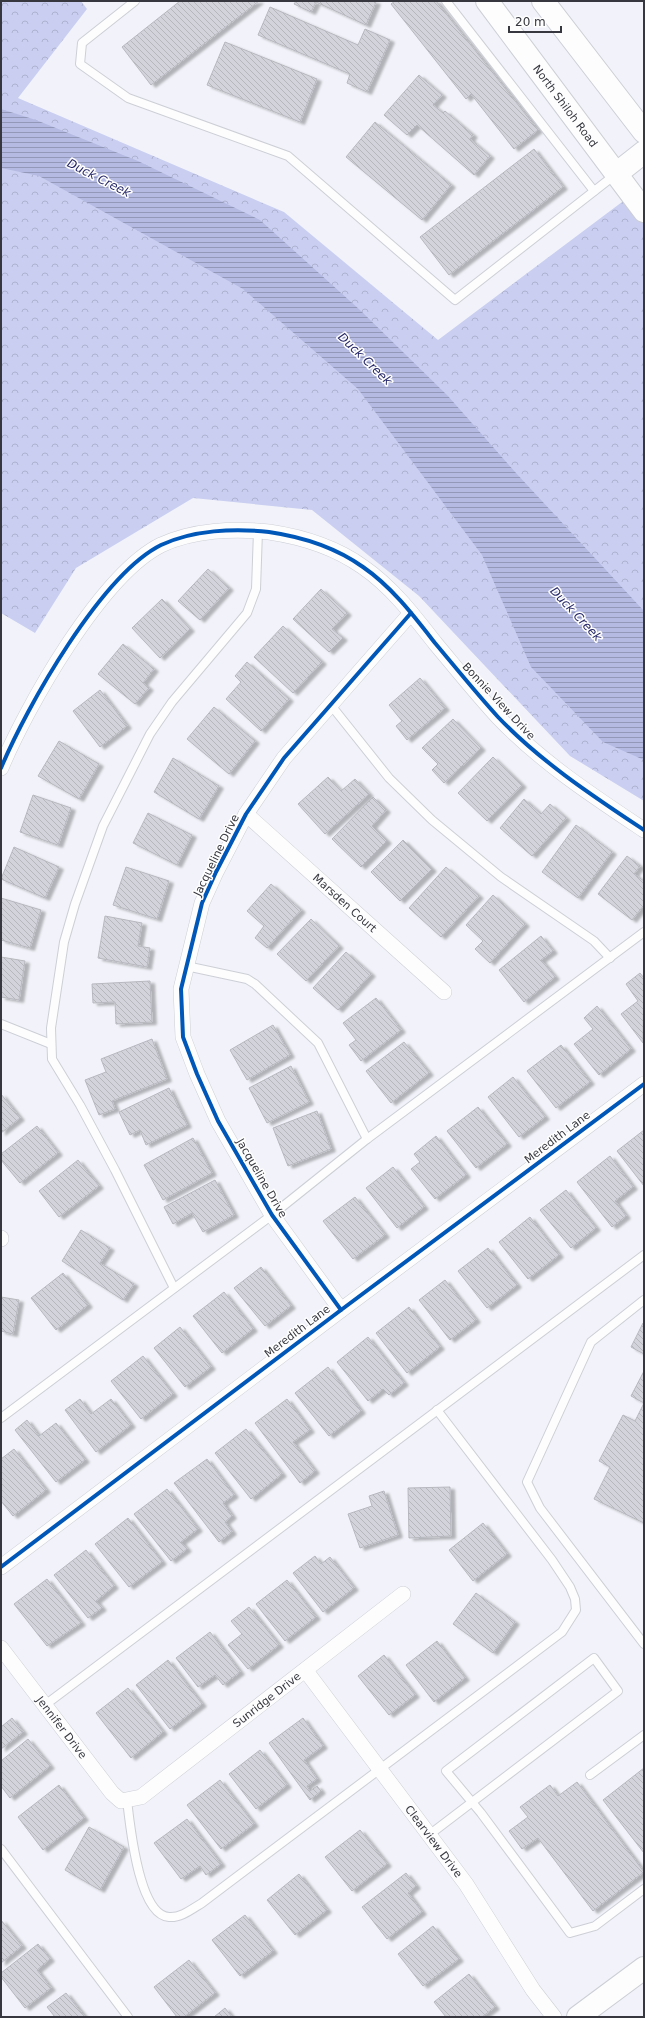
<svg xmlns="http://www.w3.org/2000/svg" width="645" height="2018" viewBox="0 0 645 2018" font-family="'DejaVu Sans',sans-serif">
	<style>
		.forest { fill: url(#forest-crowns) }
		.water { fill: url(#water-rules) }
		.building { fill: url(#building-back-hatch); stroke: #b7b8bf; filter: url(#shadow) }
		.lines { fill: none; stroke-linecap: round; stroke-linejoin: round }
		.service-casing { stroke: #cdcfd6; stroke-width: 10 }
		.minor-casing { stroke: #cdcfd6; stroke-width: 16 }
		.secondary-casing { stroke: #cdcfd6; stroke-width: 24 }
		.service { stroke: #fdfdfe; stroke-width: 8 }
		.minor { stroke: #fdfdfe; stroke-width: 15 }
		.secondary { stroke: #fdfdfe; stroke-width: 22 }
		.cycleway-casing { stroke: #fefefe; stroke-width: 6 }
		.cycleway { stroke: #0057b8; stroke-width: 4 }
		.labels { text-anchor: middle; stroke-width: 3; stroke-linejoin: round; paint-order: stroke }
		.street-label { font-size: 11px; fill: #36373f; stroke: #fefefe }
		.water-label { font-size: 12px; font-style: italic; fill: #262767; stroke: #fefefe }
	</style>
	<defs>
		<pattern id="forest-crowns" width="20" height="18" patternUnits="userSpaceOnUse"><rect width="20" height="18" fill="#cacff1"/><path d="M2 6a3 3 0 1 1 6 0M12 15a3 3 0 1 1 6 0" fill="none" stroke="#aeb2d0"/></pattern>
		<pattern id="water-rules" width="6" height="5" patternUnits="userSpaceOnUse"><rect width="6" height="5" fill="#b4bae2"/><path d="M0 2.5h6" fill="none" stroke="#9398b9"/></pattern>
		<pattern id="building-back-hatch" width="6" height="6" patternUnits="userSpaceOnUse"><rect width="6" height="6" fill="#d3d4db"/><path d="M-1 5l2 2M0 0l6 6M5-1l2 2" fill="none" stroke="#b6b7bd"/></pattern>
		<filter id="shadow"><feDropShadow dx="4.5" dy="2.5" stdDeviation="1" flood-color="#0004"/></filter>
	</defs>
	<rect width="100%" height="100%" fill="#f2f3fa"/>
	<polygon class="forest" points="1,1 81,1 87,9 18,98 284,212 438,340 626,199 644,224 644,801 570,756 419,596 312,510 193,498 76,568 35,633 1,613"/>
	<polygon class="water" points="1,109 36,120 138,161 260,220 360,310 448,396 516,473 644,611 644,760 603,742 531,667 482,555 358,389 243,289 39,176 1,168"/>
	<g class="building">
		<polygon points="180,1 259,1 151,85 122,47"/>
		<polygon points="296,1 373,1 376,2 366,25 316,2 311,12 294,4"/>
		<polygon points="395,1 436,1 538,130 514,149 471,94 466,99 391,4"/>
		<polygon points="270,7 358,45 365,29 390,40 367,92 347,83 350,74 258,35"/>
		<polygon points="225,42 317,79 300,122 207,85"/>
		<polygon points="419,75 442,95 433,105 443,113 445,111 473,135 470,139 490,156 474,175 417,125 407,135 384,115"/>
		<polygon points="375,122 451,185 422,220 346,157"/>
		<polygon points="534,149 563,187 449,275 420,237"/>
		<polygon points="208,569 229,588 200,620 178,601"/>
		<polygon points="321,589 347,613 332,629 343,638 329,652 293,619"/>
		<polygon points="162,599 190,629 160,658 132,628"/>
		<polygon points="283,626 322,662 293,693 254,657"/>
		<polygon points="123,644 154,669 143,683 149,688 135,704 98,674"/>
		<polygon points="247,662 289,699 261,731 226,699 241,682 235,676"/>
		<polygon points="420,678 445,708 407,740 396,726 402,721 389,705"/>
		<polygon points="100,690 127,726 100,747 73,711"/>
		<polygon points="214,707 255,741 229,774 187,739"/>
		<polygon points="453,719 481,748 444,783 432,770 438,764 422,748"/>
		<polygon points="59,741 99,764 79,799 38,776"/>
		<polygon points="493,757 522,785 487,821 458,793"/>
		<polygon points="173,758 219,786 199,819 154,792"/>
		<polygon points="328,777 341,791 355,779 369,794 325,834 298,804"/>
		<polygon points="33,795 71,808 58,845 20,832"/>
		<polygon points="373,797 386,810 372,826 387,841 361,867 332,839"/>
		<polygon points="524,799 541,814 550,804 566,818 532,856 500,828"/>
		<polygon points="148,813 192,835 177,865 133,843"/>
		<polygon points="576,825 612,852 578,898 542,872"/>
		<polygon points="403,840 432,869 400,901 371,872"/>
		<polygon points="14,847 59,867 45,898 1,879"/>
		<polygon points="627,856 640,866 634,874 644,881 644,905 632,920 598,894"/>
		<polygon points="126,867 169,881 157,919 113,905"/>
		<polygon points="446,867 479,896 441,937 409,908"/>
		<polygon points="271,884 301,910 267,948 255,938 264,926 247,911"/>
		<polygon points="493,895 525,924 490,963 475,949 483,941 466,925"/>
		<polygon points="1,898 41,910 30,948 1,940"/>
		<polygon points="105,916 142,923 138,946 150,948 147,967 98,958"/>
		<polygon points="311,919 339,946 306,981 277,954"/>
		<polygon points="541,936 553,951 541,960 555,977 524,1002 499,970"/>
		<polygon points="346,952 371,974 338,1010 313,988"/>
		<polygon points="1,957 25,961 19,1000 1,997"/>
		<polygon points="640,973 644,978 643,1043 621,1014 638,1001 626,984"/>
		<polygon points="150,981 152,1022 116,1024 115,1002 93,1003 92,984"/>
		<polygon points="376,998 401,1030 361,1061 349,1045 356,1040 343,1023"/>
		<polygon points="597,1006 631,1049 599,1075 574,1044 593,1029 584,1018"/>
		<polygon points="273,1025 290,1055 247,1080 230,1050"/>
		<polygon points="152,1039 167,1079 112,1101 115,1109 99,1115 85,1080 106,1072 101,1059"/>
		<polygon points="404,1042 429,1073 391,1103 366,1071"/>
		<polygon points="561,1045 590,1082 556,1108 527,1071"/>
		<polygon points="291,1066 309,1102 267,1123 249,1088"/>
		<polygon points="513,1077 545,1117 519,1137 488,1097"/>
		<polygon points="169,1088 187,1125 146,1145 140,1130 130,1135 119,1112"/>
		<polygon points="1,1094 20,1118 1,1133"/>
		<polygon points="478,1107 507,1144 476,1168 447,1131"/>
		<polygon points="317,1111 331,1149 288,1166 273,1128"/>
		<polygon points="37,1126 58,1153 20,1183 1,1160 1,1154"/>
		<polygon points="644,1130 644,1186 617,1151"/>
		<polygon points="436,1136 466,1175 435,1199 411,1169 420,1162 414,1154"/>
		<polygon points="193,1138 212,1173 163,1200 144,1165"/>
		<polygon points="610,1156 633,1187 615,1201 626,1216 612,1227 577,1182"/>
		<polygon points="78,1160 99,1186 59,1217 39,1191"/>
		<polygon points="393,1167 424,1207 397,1228 366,1188"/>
		<polygon points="215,1180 234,1215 203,1232 192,1213 173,1224 164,1207"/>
		<polygon points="566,1190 596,1228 571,1248 540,1210"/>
		<polygon points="355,1197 385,1235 353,1259 323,1221"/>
		<polygon points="530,1217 559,1255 528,1279 499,1242"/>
		<polygon points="81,1230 110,1248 100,1263 134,1284 123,1300 62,1261"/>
		<polygon points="488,1248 517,1285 487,1308 458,1271"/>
		<polygon points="261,1267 291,1306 265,1326 234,1288"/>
		<polygon points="63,1273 88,1305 56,1330 31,1298"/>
		<polygon points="445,1280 476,1320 450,1340 419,1300"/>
		<polygon points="224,1292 253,1329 222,1353 193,1316"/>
		<polygon points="1,1297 19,1300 13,1334 1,1331"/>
		<polygon points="409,1307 440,1347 407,1373 376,1333"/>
		<polygon points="643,1323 644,1324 644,1354 631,1347"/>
		<polygon points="180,1327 211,1367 185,1387 154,1348"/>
		<polygon points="368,1337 404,1383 389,1395 383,1389 368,1401 337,1362"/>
		<polygon points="143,1356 173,1394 141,1419 111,1381"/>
		<polygon points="328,1367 361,1411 329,1436 295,1393"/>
		<polygon points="644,1371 644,1403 631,1396"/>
		<polygon points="80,1399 91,1414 111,1399 131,1425 96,1452 65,1410"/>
		<polygon points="287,1399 310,1430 293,1442 315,1471 300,1483 255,1423"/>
		<polygon points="644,1403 644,1523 594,1499 610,1467 599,1461 623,1415 635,1421"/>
		<polygon points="27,1420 39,1436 56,1423 85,1460 56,1482 15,1430"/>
		<polygon points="246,1429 282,1474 251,1499 215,1453"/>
		<polygon points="14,1449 46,1490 13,1516 1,1501 1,1459"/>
		<polygon points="207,1459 234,1495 223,1503 232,1516 225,1522 232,1532 219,1542 174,1483"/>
		<polygon points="450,1487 451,1536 409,1538 408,1488"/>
		<polygon points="167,1489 198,1529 181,1542 187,1549 171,1561 134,1514"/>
		<polygon points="384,1491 398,1535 360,1548 348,1514 372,1506 369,1496"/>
		<polygon points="128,1518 162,1562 129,1587 95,1544"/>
		<polygon points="483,1523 507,1554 473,1581 449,1550"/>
		<polygon points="86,1550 114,1586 96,1601 102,1608 88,1618 54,1575"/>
		<polygon points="315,1556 321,1564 330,1557 354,1588 323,1612 293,1573"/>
		<polygon points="47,1579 81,1623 47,1646 14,1604"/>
		<polygon points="287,1580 316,1617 285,1641 256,1604"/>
		<polygon points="476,1593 515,1622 493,1653 453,1624"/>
		<polygon points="249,1607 279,1645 248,1669 228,1645 242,1634 231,1621"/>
		<polygon points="210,1632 240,1672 223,1685 215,1675 198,1687 176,1658"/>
		<polygon points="437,1641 465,1678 434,1702 406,1665"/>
		<polygon points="384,1655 415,1695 389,1715 358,1676"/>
		<polygon points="168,1660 202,1704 170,1729 136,1685"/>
		<polygon points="128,1688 163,1732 131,1758 96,1713"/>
		<polygon points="12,1718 23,1732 1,1749 1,1727"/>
		<polygon points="303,1718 323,1746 304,1760 317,1779 307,1786 310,1791 317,1786 321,1791 310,1800 269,1743"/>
		<polygon points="28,1739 50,1766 10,1798 1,1786 1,1761"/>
		<polygon points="260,1750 287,1785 256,1809 229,1774"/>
		<polygon points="644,1768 644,1853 603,1800"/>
		<polygon points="220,1780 254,1824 221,1849 187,1805"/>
		<polygon points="577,1782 644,1872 593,1911 538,1838 522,1849 509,1831 528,1817 520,1807 550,1785 558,1796"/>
		<polygon points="59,1785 84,1818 43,1850 18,1817"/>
		<polygon points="187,1819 221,1864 206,1875 200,1866 181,1879 154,1843"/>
		<polygon points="89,1827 124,1847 100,1890 65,1870"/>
		<polygon points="360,1830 387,1864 352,1891 325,1857"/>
		<polygon points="406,1873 416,1886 408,1893 422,1912 387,1939 362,1907"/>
		<polygon points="299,1874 327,1910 295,1935 267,1900"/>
		<polygon points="245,1915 273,1951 240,1976 212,1940"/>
		<polygon points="1,1920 22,1946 1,1963"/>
		<polygon points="433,1926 459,1959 423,1986 398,1954"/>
		<polygon points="38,1944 50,1959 37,1970 51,1988 25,2008 1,1977 1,1973"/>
		<polygon points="189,1960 215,1993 184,2017 177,2017 154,1987"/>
		<polygon points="469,1974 495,2007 482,2017 446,2017 434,2002"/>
		<polygon points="66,1993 85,2017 55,2017 47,2007"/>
		<polygon points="225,2008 232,2017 214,2017"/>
	</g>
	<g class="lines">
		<defs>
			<g id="service">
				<polyline points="135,1 82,43 80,64 128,98 288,156 455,300 616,174"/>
				<polyline points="446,1 594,191"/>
				<polyline points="330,704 389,778 432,820 501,877 594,941 610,958"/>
				<polyline points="186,966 247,979 255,984 318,1043 367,1139"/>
				<polyline points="1,1024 51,1044"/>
				<polyline points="174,1288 115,1170 80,1105 52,1059 51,1028 64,942 75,904 103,826 150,734 172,702 247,613 256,589 258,531"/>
				<polyline points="644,1300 591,1342 527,1482 540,1508 644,1644"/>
				<polyline points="1,1418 272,1215 367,1139 644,932"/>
				<polyline points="45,1705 644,1255"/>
				<polyline points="590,1775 644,1735"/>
				<path d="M127,1800c3,24 11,115 42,117 12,1 23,-8 33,-14l360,-271 14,-22 -1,-11 -5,-12 -18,-27 -115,-150"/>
				<polyline points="429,1835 618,1691 594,1658 446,1771 481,1813 570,1933 595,1926 644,1889"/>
				<polyline points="1,1849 128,2017"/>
			</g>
			<g id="minor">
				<path d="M1,768c26,-62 100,-193 160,-223 32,-15 73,-17 108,-13 34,5 66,15 94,35 29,20 51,49 72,76 21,25 41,50 63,74 43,45 95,79 146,113"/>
				<path id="s1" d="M246,814l198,178"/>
				<polyline points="1,1238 1,1239"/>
				<polyline points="341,1310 272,1215 218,1121 197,1074 183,1037 181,989 202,903 216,872 246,814 284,758 411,613"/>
				<polyline points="1,1567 341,1310 644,1084"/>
				<path id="s2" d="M1,1648l111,145 9,8 20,-4 262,-203"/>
				<path id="s3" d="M306,1671l160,213 67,106 21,27"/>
			</g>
			<g id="secondary">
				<path id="s4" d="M487,1l157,210"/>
				<polyline points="543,1 644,132"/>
				<polyline points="616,174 644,152"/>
				<polyline points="578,2017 644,1968"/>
			</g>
		</defs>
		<use href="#service" class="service-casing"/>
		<use href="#minor" class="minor-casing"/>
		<use href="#secondary" class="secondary-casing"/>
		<use href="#service" class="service"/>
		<use href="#minor" class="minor"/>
		<use href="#secondary" class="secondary"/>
		<defs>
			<g id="cycleway">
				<path d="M1,768c26,-62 100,-193 160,-223 32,-15 73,-17 108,-13 34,5 66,15 94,35 29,20 51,49 72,76 21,25 41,50 63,74 43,45 95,79 146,113"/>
				<polyline points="341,1310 272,1215 218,1121 197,1074 183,1037 181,989 202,903 216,872 246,814 284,758 411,613"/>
				<polyline points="1,1567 341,1310 644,1084"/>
			</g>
		</defs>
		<use href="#cycleway" class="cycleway-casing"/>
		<use href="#cycleway" class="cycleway"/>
	</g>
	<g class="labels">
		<g class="street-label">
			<text dy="4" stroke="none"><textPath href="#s4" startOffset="131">North Shiloh Road</textPath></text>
			<text transform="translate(499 701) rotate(47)" y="4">Bonnie View Drive</text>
			<text transform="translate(216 855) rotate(-64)" y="4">Jacqueline Drive</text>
			<text dy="4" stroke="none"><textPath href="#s1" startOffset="133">Marsden Court</textPath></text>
			<text transform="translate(557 1137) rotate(-37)" y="4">Meredith Lane</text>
			<text transform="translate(262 1178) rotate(60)" y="4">Jacqueline Drive</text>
			<text transform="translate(297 1331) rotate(-37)" y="4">Meredith Lane</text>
			<text dy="4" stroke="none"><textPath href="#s2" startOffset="374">Sunridge Drive</textPath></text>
			<text dy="4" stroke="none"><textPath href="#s2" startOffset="100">Jennifer Drive</textPath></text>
			<text dy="4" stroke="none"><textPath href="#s3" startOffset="213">Clearview Drive</textPath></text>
		</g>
		<g class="water-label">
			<text transform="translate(99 178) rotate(27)" y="4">Duck Creek</text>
			<text transform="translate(365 359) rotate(44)" y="4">Duck Creek</text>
			<text transform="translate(576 614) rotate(47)" y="4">Duck Creek</text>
		</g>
	</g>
	<rect width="645" height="2018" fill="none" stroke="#36373f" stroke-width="4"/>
	<path d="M509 26v6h52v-6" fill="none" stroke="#36373f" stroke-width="2"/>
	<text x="515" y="26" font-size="12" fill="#36373f" stroke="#fefefe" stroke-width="3" paint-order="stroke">20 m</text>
</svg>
